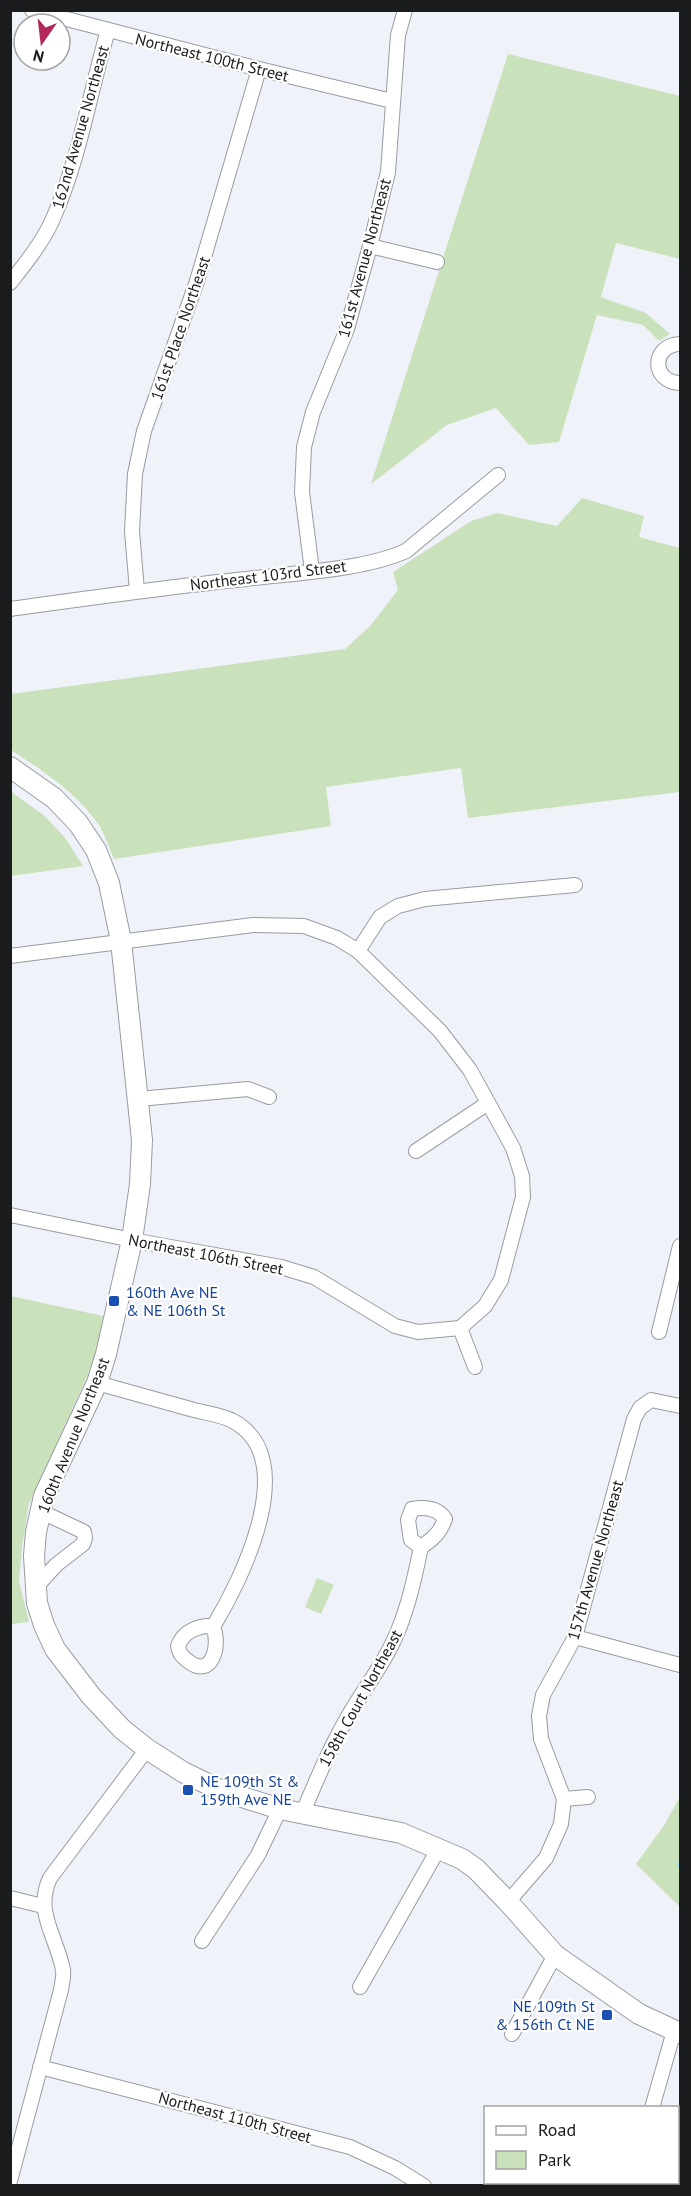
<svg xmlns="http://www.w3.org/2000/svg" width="691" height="2196" viewBox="0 0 691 2196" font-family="'PT Sans',sans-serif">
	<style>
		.green { fill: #cae2bc }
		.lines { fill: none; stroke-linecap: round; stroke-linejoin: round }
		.stream { stroke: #99dbf1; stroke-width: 4 }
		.street-casing { stroke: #999ba2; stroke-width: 16 }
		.secondary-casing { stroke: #999ba2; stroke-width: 22 }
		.street { stroke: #fff; stroke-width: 14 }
		.secondary { stroke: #fff; stroke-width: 20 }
		.transit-dot { fill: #1a4fb4; stroke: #fff; stroke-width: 2 }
		.labels { text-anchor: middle; stroke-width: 4.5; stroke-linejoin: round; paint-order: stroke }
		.street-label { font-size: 16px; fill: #1a1b1d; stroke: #fff }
		.transit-label { font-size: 16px; fill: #164399; stroke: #fff; text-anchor: start }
	</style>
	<rect width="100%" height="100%" fill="#f0f2fa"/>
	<g class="green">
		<polygon points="508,54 680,96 680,259 616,243 601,297 646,313 670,334 659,341 643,325 597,315 559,442 529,445 496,408 447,425 371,484"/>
		<path d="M582,498l62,18 -5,21 41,11v244l-212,26 -7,-50 -135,19 5,39 -217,33c-5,-11 -9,-24 -15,-34 -23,-33 -56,-54 -88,-75v-56l334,-45 25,-23 28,-36 -5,-18 78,-51 26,-8 60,13z"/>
		<polygon points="10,791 45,816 66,839 83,866 11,876"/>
		<polygon points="11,1296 103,1316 98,1348 85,1381 29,1504 22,1547 19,1581 29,1622 11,1624"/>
		<polygon points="317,1578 334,1585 321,1614 305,1607"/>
		<polygon points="680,1796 680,1907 636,1864 665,1824"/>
	</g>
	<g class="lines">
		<polyline class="stream" points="679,1865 680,1864"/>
		<defs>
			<g id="street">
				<polyline points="32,10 259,69 392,101"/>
				<polyline points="370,246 437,262"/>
				<path d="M10,283c15,-19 32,-40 42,-62 27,-60 38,-128 56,-191"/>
				<path d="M680,344c-29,1 -29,38 0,39"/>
				<polyline points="312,571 302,492 304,447 313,412 347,329 370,246 388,172 398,35 405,10"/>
				<polyline points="137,591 132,531 135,474 144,431 197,281 259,69"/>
				<path d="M10,609c79,-11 157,-22 236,-30 47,-6 118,-9 160,-28l92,-76"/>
				<polyline points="358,951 380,917 398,906 425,899 575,885"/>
				<polyline points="10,956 253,925 304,926 337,938 358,951 440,1031 470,1070 513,1148 522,1176 523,1197 501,1280 485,1306 460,1328"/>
				<polyline points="139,1099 248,1089 269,1097"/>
				<polyline points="416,1151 488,1103"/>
				<polyline points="10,1215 132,1240 281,1267 314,1277 395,1326 418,1332 460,1328"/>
				<polyline points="460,1328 475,1367"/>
				<polyline points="659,1332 680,1246"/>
				<path d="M97,1383c32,9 64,18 97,27 12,3 28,5 39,11 69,37 9,158 -20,206"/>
				<polyline points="36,1587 56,1565 83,1544 85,1538 84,1532 78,1529 40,1511"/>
				<path d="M206,1626l7,1c8,18 -1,53 -25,34 -6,-5 -9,-7 -10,-15 5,-13 15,-18 28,-20z"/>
				<polyline points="575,1637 680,1665"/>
				<polyline points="564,1799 588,1797"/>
				<path d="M303,1812c14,-33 28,-67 47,-99 17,-29 35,-50 48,-82 11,-27 17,-55 23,-84 12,-8 19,-14 24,-28 -7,-11 -21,-12 -33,-10l-4,11 3,20 10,7"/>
				<polyline points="10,1898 43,1906"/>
				<polyline points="508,1902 546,1858 561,1824 564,1799 541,1739 539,1716 543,1695 575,1637 634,1419 640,1408 651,1400 680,1406"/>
				<polyline points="202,1941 258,1855 280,1809"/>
				<polyline points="360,1987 439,1848"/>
				<polyline points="512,2034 555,1955"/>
				<polyline points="40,2067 350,2147 395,2168 424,2186"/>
				<polyline points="652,2108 674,2031"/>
				<path d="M10,2181l51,-191c1,-7 3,-14 2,-20 -6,-33 -29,-58 -13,-92l97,-129"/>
				<polyline points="631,2186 632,2182"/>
			</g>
			<polyline id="secondary" points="10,767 54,798 78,823 96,850 109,883 121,941 142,1140 140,1184 132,1240 106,1354 97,1383 44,1496 36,1532 34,1556 37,1603 44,1625 55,1649 91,1696 122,1729 147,1749 183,1772 220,1790 280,1809 401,1833 462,1859 476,1869 508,1902 555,1955 639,2014 680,2033"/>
		</defs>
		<use href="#street" class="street-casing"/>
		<use href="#secondary" class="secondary-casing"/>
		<use href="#street" class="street"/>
		<use href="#secondary" class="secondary"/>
	</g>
	<g class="transit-dot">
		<rect x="108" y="1295" width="12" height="12" rx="3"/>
		<rect x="182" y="1784" width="12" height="12" rx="3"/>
		<rect x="601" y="2009" width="12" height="12" rx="3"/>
	</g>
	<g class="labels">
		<g class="street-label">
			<text transform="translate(212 57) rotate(14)" y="6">Northeast 100th Street</text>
			<text transform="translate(80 127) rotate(-74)" y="6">162nd Avenue Northeast</text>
			<text transform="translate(364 258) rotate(-75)" y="6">161st Avenue Northeast</text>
			<text transform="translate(180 328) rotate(-71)" y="6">161st Place Northeast</text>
			<text transform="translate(268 575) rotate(-7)" y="6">Northeast 103rd Street</text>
			<text transform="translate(206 1254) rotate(11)" y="6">Northeast 106th Street</text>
			<text transform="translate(73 1435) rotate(-68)" y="6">160th Avenue Northeast</text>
			<text transform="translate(595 1560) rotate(-74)" y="6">157th Avenue Northeast</text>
			<text transform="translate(360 1698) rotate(-61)" y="6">158th Court Northeast</text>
			<text transform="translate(235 2117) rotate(15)" y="6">Northeast 110th Street</text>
		</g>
		<g class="transit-label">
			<text x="126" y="1298">160th Ave NE<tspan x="126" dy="18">&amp; NE 106th St</tspan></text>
			<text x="200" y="1787">NE 109th St &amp;<tspan x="200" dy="18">159th Ave NE</tspan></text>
			<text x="595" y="2012" text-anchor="end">NE 109th St<tspan x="595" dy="18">&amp; 156th Ct NE</tspan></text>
		</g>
	</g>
	<rect width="691" height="2196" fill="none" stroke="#1a1b1d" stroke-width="24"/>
	<rect x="484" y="2106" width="195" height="78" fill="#ffffff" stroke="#a3a4a5" stroke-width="1.5"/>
	<rect x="496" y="2126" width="30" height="9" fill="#ffffff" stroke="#a3a4a5" stroke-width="1.5"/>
	<text x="538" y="2136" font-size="18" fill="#1a1b1d">Road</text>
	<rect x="496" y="2151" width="30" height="18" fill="#cae2bc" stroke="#a3a4a5" stroke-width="1.5"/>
	<text x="538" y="2166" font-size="18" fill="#1a1b1d">Park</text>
	<g transform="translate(42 42) rotate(194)"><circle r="28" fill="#ffffff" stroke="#a3a4a5" stroke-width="1.5"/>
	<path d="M0-4.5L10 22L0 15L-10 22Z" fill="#b3255b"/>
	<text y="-9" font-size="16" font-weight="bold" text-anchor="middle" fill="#1a1b1d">N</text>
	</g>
</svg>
